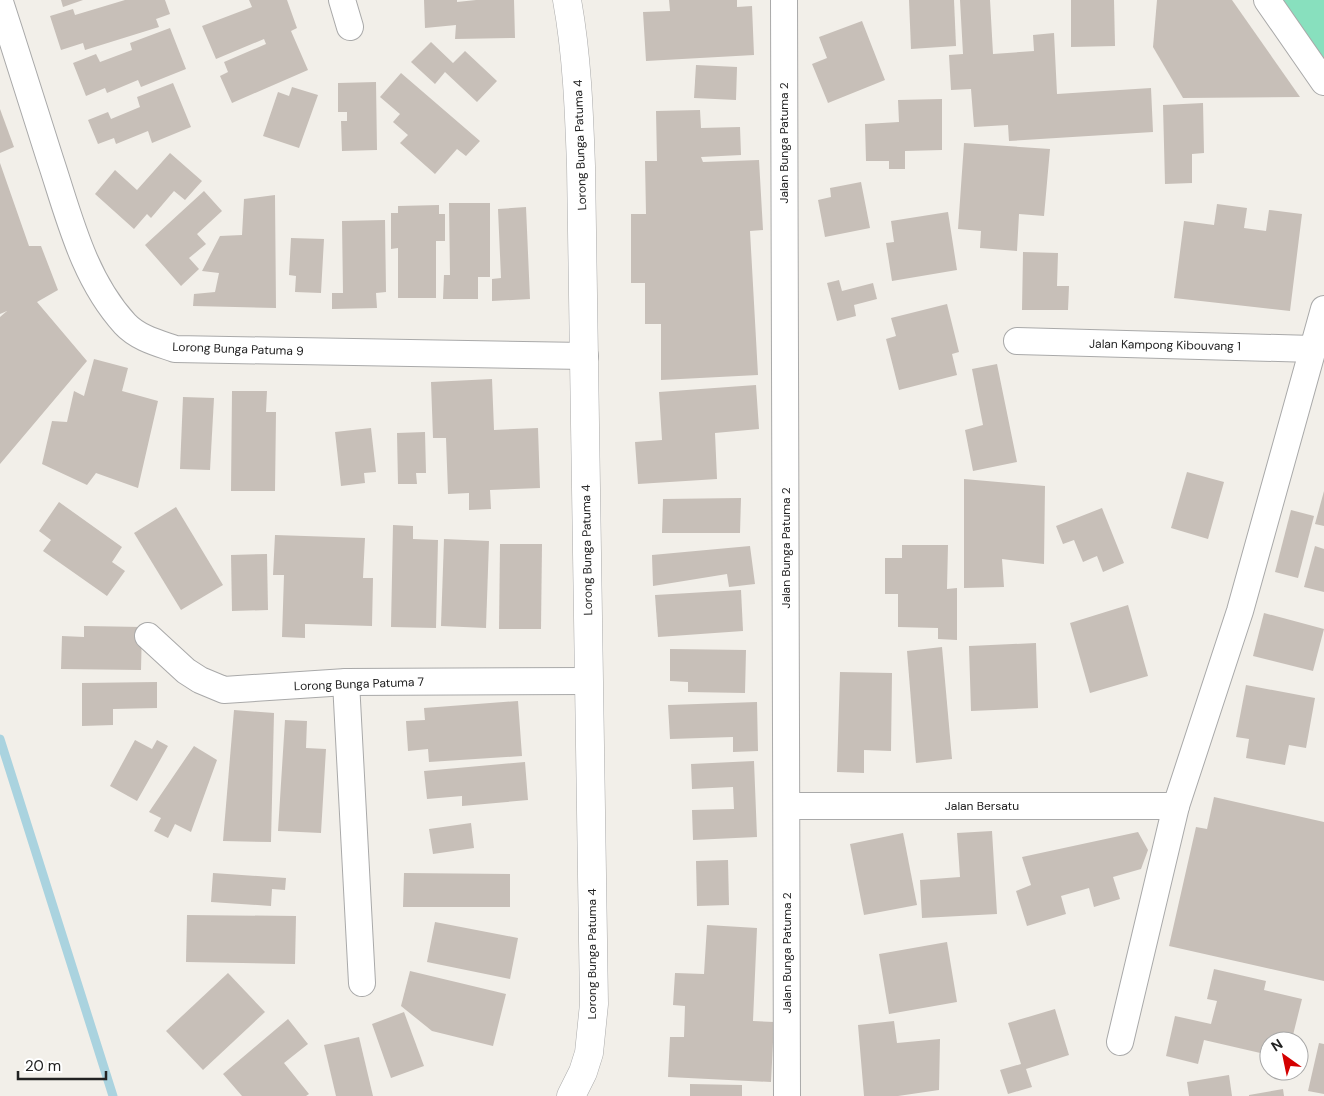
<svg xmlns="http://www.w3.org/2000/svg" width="1324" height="1096" viewBox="0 0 1324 1096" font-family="'DM Sans',sans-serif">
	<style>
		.pitch { fill: #88e0be }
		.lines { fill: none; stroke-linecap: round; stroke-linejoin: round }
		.stream { stroke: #aad3df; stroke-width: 9 }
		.building { fill: #c7bfb8 }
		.minor-casing { stroke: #a9a9a9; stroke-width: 28 }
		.tertiary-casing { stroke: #a9a9a9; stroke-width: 29 }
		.minor { stroke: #fff; stroke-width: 26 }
		.tertiary { stroke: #fff; stroke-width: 28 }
		.labels { text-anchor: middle; stroke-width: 4.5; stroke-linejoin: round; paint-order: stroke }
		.street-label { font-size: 12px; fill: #222; stroke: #fff }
	</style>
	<rect width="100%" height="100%" fill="#f2efe9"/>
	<polygon class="pitch" points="1276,0 1324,0 1324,73"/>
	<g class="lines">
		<polyline class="stream" points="0,739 113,1096"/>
	</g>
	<g class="building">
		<polygon points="61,0 83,0 63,7"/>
		<polygon points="125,0 165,0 170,14 156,19 159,27 85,50 83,43 61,50 50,16 73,9 75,15"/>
		<polygon points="249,0 287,0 297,28 291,31 308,70 232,103 220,76 228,72 224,62 266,44 264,39 216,59 202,26 252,7"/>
		<polygon points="424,0 457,0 457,2 476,0 514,0 515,38 455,39 456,25 425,28"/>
		<polygon points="669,0 737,0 737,7 752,6 754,55 646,61 643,12 670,11"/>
		<polygon points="909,0 954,0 956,46 911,49"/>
		<polygon points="960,0 990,0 993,54 1034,51 1033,35 1054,33 1057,94 1151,88 1153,132 1009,141 1008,125 974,127 971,89 951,90 949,55 963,54"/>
		<polygon points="1071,0 1114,0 1115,46 1071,47"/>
		<polygon points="1157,0 1232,0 1300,97 1183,98 1153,47"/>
		<polygon points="862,21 885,80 828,103 812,64 827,58 819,37"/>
		<polygon points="170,28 186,69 141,87 138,80 107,93 105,88 86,96 73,63 96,54 100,62 132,50 130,43"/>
		<polygon points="431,42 453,63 465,51 497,81 477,102 445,72 435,84 411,62"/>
		<polygon points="696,65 737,67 736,100 694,98"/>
		<polygon points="401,73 480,141 466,156 457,149 435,174 400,143 408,135 393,122 400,114 380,97"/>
		<polygon points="376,82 377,150 342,151 341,121 347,121 347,112 338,112 338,83"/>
		<polygon points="173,83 191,127 152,143 148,131 116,144 114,138 98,144 88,120 108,112 111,119 140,107 137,97"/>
		<polygon points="292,87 318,95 299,148 263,136 278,92 289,96"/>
		<polygon points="942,99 942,150 905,151 905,169 889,169 889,161 866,161 865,124 899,122 898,100"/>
		<polygon points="1203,103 1204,153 1192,154 1192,183 1165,184 1163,105"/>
		<polygon points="0,109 14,147 0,153"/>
		<polygon points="700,110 701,128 740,127 741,155 701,157 703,162 759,160 763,230 750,231 758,375 661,380 661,324 645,324 645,283 631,283 631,214 646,214 645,161 657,161 656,111"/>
		<polygon points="964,143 1050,149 1044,216 1019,214 1017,251 980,248 981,231 958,229"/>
		<polygon points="170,153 202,181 185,200 174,191 151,218 147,214 134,229 95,194 115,170 137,190"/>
		<polygon points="0,163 29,246 41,246 58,290 37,302 87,361 0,464 0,317 7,311 0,314"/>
		<polygon points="861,182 870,228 825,237 818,200 831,197 830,188"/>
		<polygon points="204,191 222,211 197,234 206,244 189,258 199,269 181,286 145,245"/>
		<polygon points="275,195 276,308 193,306 194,294 215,292 219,273 202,271 220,236 242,235 244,199"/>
		<polygon points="449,203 490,203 490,277 478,277 478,299 443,299 444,275 450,275"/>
		<polygon points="1217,204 1247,208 1244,228 1266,231 1269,210 1302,214 1290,311 1174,298 1184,221 1214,225"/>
		<polygon points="439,205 439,214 445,214 445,241 436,241 436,298 398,298 398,248 391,249 391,213 398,213 398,206"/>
		<polygon points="526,207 530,299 492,301 492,279 501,278 498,209"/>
		<polygon points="948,212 957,270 892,281 886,243 894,242 891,221"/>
		<polygon points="385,220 386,292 376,293 377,308 332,309 332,293 343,293 342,221"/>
		<polygon points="291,238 324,239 321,293 295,292 296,276 289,275"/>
		<polygon points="1023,252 1058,253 1057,286 1069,286 1068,310 1022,310"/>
		<polygon points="839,280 842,291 873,283 877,299 854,305 856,316 837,321 827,283"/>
		<polygon points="947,304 959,352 952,354 957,375 899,390 886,339 896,336 891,318"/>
		<polygon points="94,359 128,368 122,391 158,401 138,488 96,473 87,485 42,464 52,421 67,422 74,391 84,396"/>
		<polygon points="997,364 1017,462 973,471 965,430 983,425 972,369"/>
		<polygon points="492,379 494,430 538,428 540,488 490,490 491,509 469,510 469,493 448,494 446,438 433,438 431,382"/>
		<polygon points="756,385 759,429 715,433 717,479 638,484 635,442 662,440 659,392"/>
		<polygon points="232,391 267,391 266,412 276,412 275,491 231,491"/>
		<polygon points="183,397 214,398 210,470 180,469"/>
		<polygon points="371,428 376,472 364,473 365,483 341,486 335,432"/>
		<polygon points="425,432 426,473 416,473 417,484 398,484 397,433"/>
		<polygon points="1187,472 1224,482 1208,539 1171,528"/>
		<polygon points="964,479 1045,486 1044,564 1002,559 1004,587 964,588"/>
		<polygon points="1324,491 1324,526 1315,524"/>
		<polygon points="741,498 740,533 662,533 663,499"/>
		<polygon points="59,502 122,547 112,562 125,571 107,596 43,551 51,540 39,531"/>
		<polygon points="176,507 223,585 181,610 134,533"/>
		<polygon points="1102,508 1124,563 1103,572 1097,556 1083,562 1074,540 1063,544 1056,526"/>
		<polygon points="1291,510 1314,516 1298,578 1275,572"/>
		<polygon points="393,525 413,526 413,539 438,540 436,628 391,627"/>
		<polygon points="275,535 365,538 363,578 373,578 372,626 305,624 305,638 282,637 284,575 273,575"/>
		<polygon points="444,539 489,541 486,628 441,626"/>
		<polygon points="500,544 542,544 541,629 499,629"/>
		<polygon points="902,545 948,545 947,589 957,588 957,640 938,639 938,628 898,627 898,594 885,594 885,558 902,558"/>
		<polygon points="750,546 755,584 729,587 727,574 653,586 652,555"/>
		<polygon points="1315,546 1324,549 1324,592 1304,587"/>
		<polygon points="267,554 268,610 232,611 231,555"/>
		<polygon points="741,590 743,631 658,637 655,595"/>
		<polygon points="1128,605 1148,676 1090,693 1070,623"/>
		<polygon points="1264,613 1324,629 1313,671 1253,656"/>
		<polygon points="84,626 142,627 141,670 61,669 62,636 84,637"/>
		<polygon points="1036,643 1038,708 971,711 969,646"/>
		<polygon points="942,647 952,759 916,763 907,651"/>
		<polygon points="670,649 746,650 745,693 688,692 688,682 670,681"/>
		<polygon points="840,672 892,673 891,751 864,750 864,773 837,772"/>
		<polygon points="157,682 157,708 113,709 113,725 82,726 82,683"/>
		<polygon points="1246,685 1315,698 1306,748 1289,745 1285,765 1246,758 1249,739 1236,737"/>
		<polygon points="518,701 522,756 429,762 428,749 408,751 406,721 425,720 424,708"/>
		<polygon points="757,702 758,751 733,752 733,737 670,739 668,705"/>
		<polygon points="234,710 274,713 271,842 223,841"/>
		<polygon points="285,720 307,721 306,748 326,749 321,833 278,831"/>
		<polygon points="135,740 152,749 157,740 168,746 137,801 110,786"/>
		<polygon points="194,746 217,760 191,832 175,824 168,838 154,831 161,818 149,812"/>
		<polygon points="754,761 757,837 693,840 692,810 734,809 733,787 692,789 691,764"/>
		<polygon points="525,762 528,800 462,806 462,796 427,799 424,771"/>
		<polygon points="1214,797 1324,822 1324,981 1169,946 1196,827 1207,829"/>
		<polygon points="471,823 474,848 433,854 429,829"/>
		<polygon points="992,831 997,914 922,918 920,880 960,877 957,833"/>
		<polygon points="1138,832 1148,850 1141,869 1113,877 1120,899 1094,907 1089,888 1061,896 1066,914 1027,926 1016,891 1031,885 1022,857"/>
		<polygon points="903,833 917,905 864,915 850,844"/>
		<polygon points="728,860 729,905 697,906 696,861"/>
		<polygon points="213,873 286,878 285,890 272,889 271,906 211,902"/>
		<polygon points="404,873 510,874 510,907 403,907"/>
		<polygon points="187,915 296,916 295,964 186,962"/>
		<polygon points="435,922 518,938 510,979 427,962"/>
		<polygon points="707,925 757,928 753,1021 774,1022 771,1082 668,1077 670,1037 684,1037 685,1006 673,1005 675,973 704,974"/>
		<polygon points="947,942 957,1002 889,1014 879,954"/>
		<polygon points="1214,969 1266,981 1264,990 1302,999 1292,1039 1274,1035 1272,1041 1269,1041 1269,1055 1204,1040 1198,1064 1166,1056 1175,1016 1211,1024 1217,1001 1207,999"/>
		<polygon points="410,971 506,994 493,1046 432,1031 401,1006"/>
		<polygon points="228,973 265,1012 203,1070 166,1031"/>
		<polygon points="1055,1009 1069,1055 1026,1069 1032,1087 1008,1094 1000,1070 1021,1064 1008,1023"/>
		<polygon points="404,1012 424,1066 391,1078 372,1024"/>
		<polygon points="288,1019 308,1044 284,1063 309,1094 306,1096 242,1096 223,1074"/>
		<polygon points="894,1021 897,1043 940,1039 939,1090 898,1096 864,1096 858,1025"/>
		<polygon points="359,1037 373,1096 336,1096 324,1045"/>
		<polygon points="1319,1043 1324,1044 1324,1094 1308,1091"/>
		<polygon points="1229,1075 1232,1096 1189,1096 1187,1082"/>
		<polygon points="690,1084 742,1085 742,1096 690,1096"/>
		<polygon points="1283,1089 1284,1096 1249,1096 1249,1095"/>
	</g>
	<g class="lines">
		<defs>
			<g id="minor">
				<polyline points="342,0 350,27"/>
				<polyline points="784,0 787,1096"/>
				<polyline points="1267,0 1324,82"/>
				<path d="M0,2c17,52 33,104 50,157 19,57 33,119 75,165 13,14 33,19 50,25l410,7"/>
				<polyline points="1017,341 1313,349"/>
				<polyline points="148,636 186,671 200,680 224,690 346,682 588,681"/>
				<polyline points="346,682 362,983"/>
				<polyline points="788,806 1176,806"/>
				<polyline points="1120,1042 1176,806 1240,611 1324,309"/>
			</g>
			<path id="tertiary" d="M567,0c10,55 12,110 14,166l13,838 -5,49 -6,19 -12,24"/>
		</defs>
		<use href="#minor" class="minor-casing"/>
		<use href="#tertiary" class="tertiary-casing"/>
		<use href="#minor" class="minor"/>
		<use href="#tertiary" class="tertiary"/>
	</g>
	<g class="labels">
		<g class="street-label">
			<text transform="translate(784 143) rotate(-90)" y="4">Jalan Bunga Patuma 2</text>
			<text transform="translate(580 145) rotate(-92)" y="4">Lorong Bunga Patuma 4</text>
			<text transform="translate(1165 345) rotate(1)" y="4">Jalan Kampong Kibouvang 1</text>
			<text transform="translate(238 349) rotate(2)" y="4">Lorong Bunga Patuma 9</text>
			<text transform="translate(786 548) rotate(-90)" y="4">Jalan Bunga Patuma 2</text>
			<text transform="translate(587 550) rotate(-91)" y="4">Lorong Bunga Patuma 4</text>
			<text transform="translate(359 684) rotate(-2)" y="4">Lorong Bunga Patuma 7</text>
			<text x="982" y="810">Jalan Bersatu</text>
			<text transform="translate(787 953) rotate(-90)" y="4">Jalan Bunga Patuma 2</text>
			<text transform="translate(592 954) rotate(-90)" y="4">Lorong Bunga Patuma 4</text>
		</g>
	</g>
	<g transform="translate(1284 1056) rotate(327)"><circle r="24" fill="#ffffff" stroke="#a7a7a7"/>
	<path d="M0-4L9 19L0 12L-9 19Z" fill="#d40000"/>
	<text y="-8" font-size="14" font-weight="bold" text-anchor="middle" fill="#222222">N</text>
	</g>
	<path d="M18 1071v8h88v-8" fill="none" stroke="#222222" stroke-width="2.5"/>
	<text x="25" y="1071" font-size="15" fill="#222222" stroke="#ffffff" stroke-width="4" paint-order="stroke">20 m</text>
</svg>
